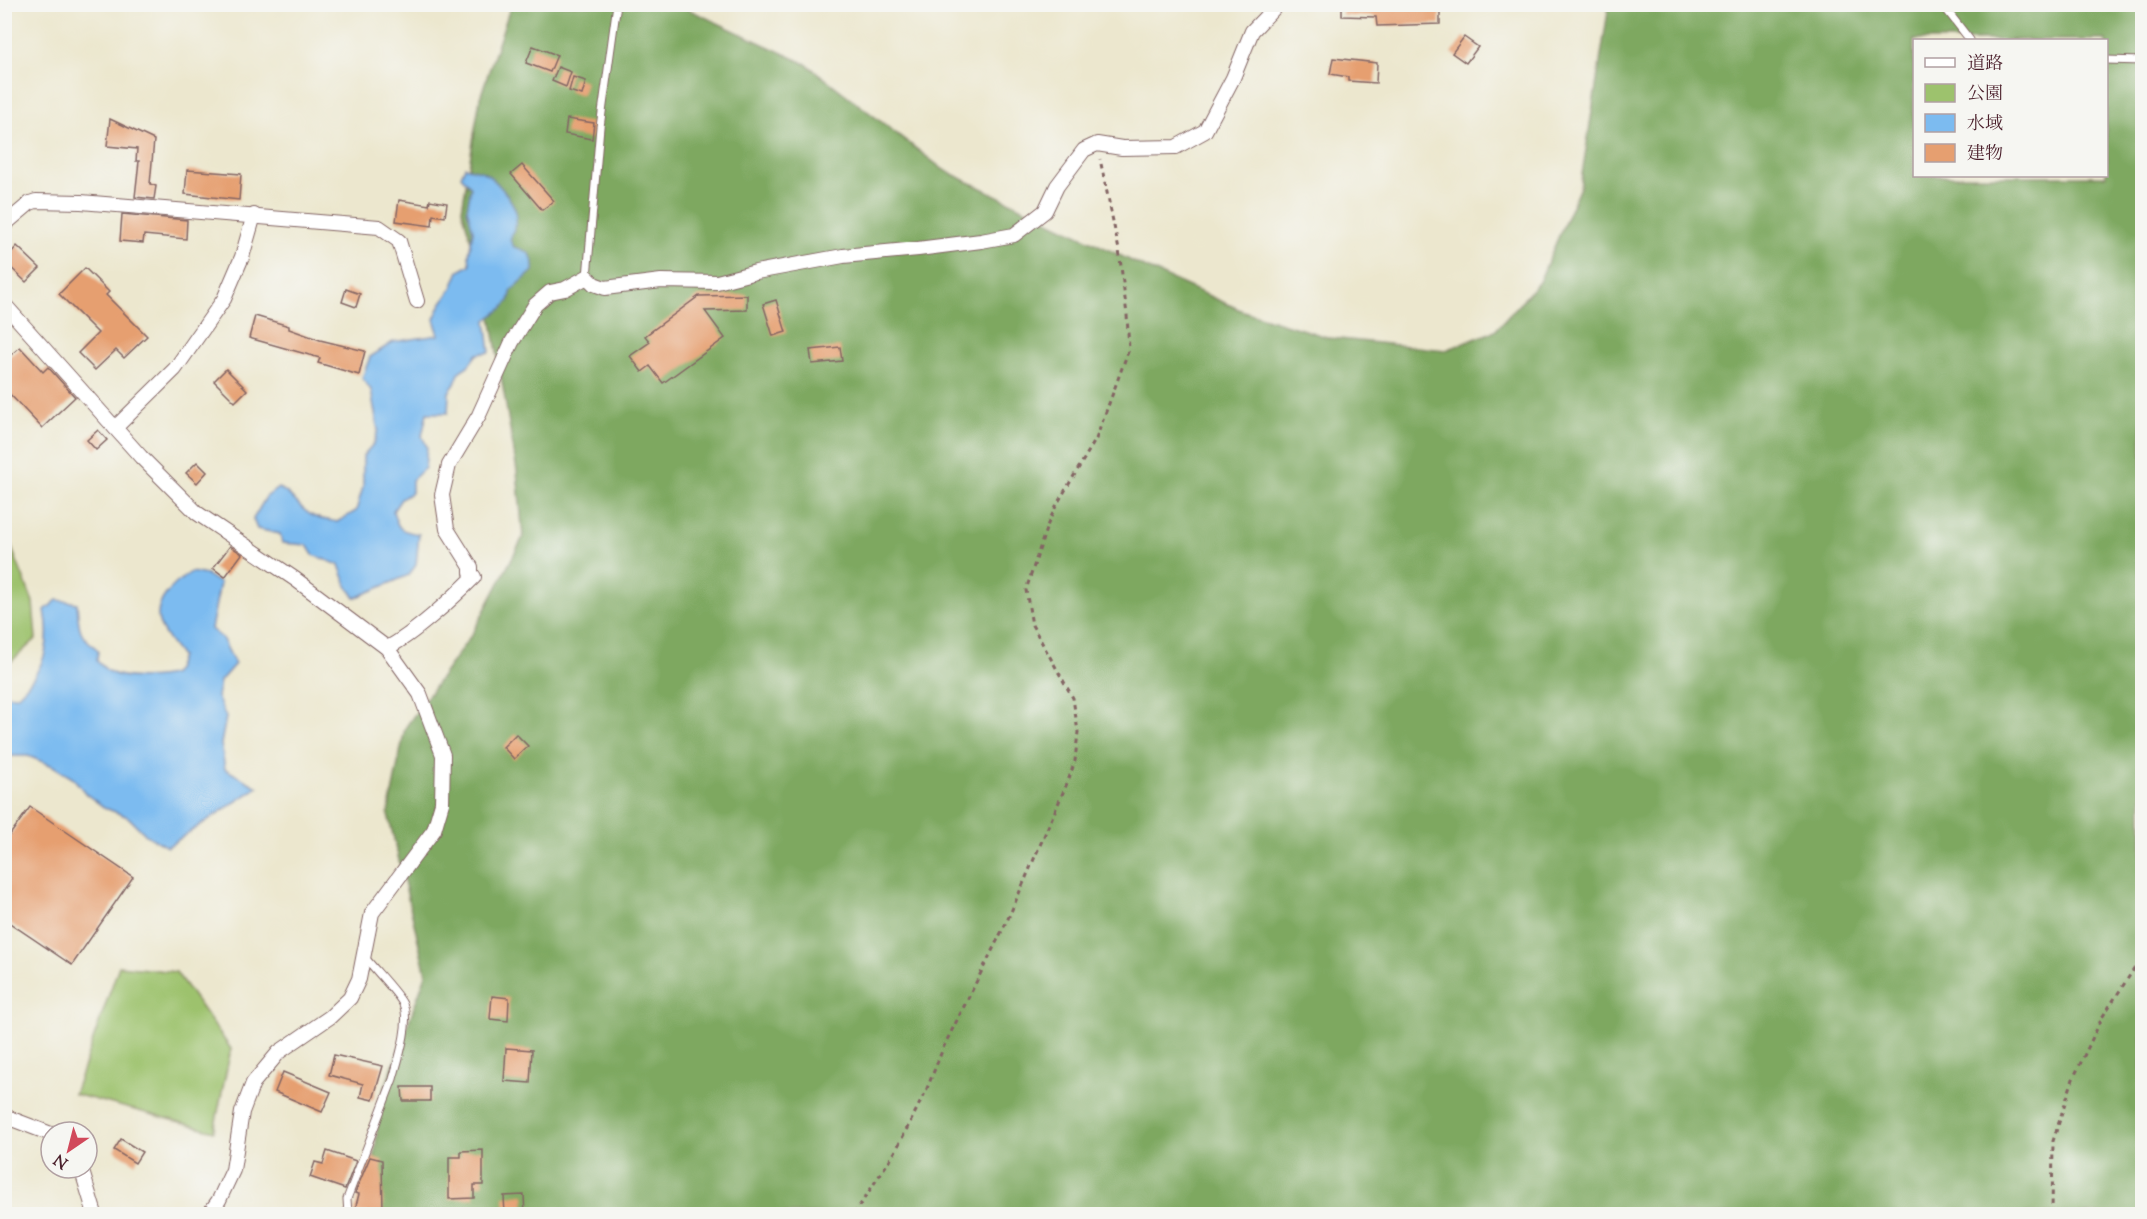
<svg xmlns="http://www.w3.org/2000/svg" width="2147" height="1219" viewBox="0 0 2147 1219" font-family="'Sorts Mill Goudy','Noto Serif JP',serif">
	<style>
		.green { fill: #9dc26d; stroke: #74704c; stroke-width: 1.5 }
		.forest { fill: #7ea860; stroke: #646446; stroke-width: 1.5; fill-rule: evenodd }
		.water { fill: #7cbbf0; stroke: #636d8e; stroke-width: 1.5 }
		.building { fill: #e69f70 }
		.lines { fill: none; stroke-linecap: round; stroke-linejoin: round }
		.lane-casing { stroke: #836564; stroke-width: 9 }
		.street-casing { stroke: #836564; stroke-width: 16 }
		.path { stroke: #836564; stroke-width: 3; stroke-dasharray: 4.5 4.5; stroke-linecap: butt }
		.lane { stroke: #fff; stroke-width: 7 }
		.street { stroke: #fff; stroke-width: 14 }
	</style>
	<rect width="100%" height="100%" fill="#f6f6f2"/>
	<filter id="ink" filterUnits="userSpaceOnUse"><feTurbulence type="fractalNoise" baseFrequency=".0167" numOctaves="2"/><feDisplacementMap in="SourceGraphic" scale="12" xChannelSelector="R" yChannelSelector="G"/><feConvolveMatrix kernelMatrix="1 2 1 2 8 2 1 2 1" color-interpolation-filters="sRGB"/></filter>
	<filter id="wash" filterUnits="userSpaceOnUse"><feTurbulence type="fractalNoise" baseFrequency=".008" numOctaves="4" result="noise"/><feDisplacementMap in="SourceGraphic" scale="24" xChannelSelector="R" yChannelSelector="G"/><feGaussianBlur stdDeviation="1.35" result="paint"/><feColorMatrix in="noise" values="0 0 0 0 0 0 0 0 0 0 0 0 0 0 0 0 0 1.4 0 .05"/><feComposite in="paint" operator="in"/></filter>
	<g filter="url(#wash)">
		<rect width="100%" height="100%" fill="#ece7ce"/>
		<g class="green">
			<polygon points="5,531 33,602 36,639 5,667"/>
			<polygon points="119,966 176,972 231,1049 214,1131 74,1094"/>
		</g>
		<path class="forest" d="M511,5h168l127,59 138,106 198,96 101,45 87,27 116,12 49,-19 44,-49 41,-95 29,-182h533v1209h-1773l11,-113 46,-127 -38,-160 17,-86 67,-94 51,-97 -6,-66 -29,-172 -26,-89 18,-112zM1914,40h192v136h-192z"/>
		<g class="water">
			<path d="M465,167c6,2 13,3 18,5 12,6 30,28 33,40 2,9 -3,20 -6,28l4,7c15,4 20,7 19,24l-21,19 -3,11 -6,7 -17,12 4,32 -13,2 -9,12 -8,5 -5,13 -6,8 -1,21h-21l-5,23 5,11 -2,21 -13,12v12l-11,7 -8,12c5,19 7,20 26,23l-3,31 -7,10 -54,23 -8,-12 -8,-21 -26,-10 -6,-10 -25,-2 -2,-9 -23,-5 -4,-10 13,-22 12,-9c15,5 20,21 35,28 7,4 17,4 24,6l19,-11 7,-24v-31l11,-13 4,-13 -7,-40 -9,-12 8,-21 23,-15 46,-7 -5,-16 7,-15 11,-16 7,-17 11,-6 -1,-11 4,-23 -6,-22 4,-22 -10,-11z"/>
			<path d="M191,572l16,3 13,8 -9,46 11,9 13,26 -15,17 -3,16 9,20 -5,27 4,25 33,18 -91,60 -21,-12 -18,-18 -23,-9 -19,-14 -12,-15 -21,-13 -25,-10h-23v-61l12,1c27,-25 35,-50 28,-86l12,-10 20,3c2,26 0,30 21,47l-1,11c3,3 7,7 11,10 14,9 50,8 66,3l7,-17c-7,-10 -17,-21 -21,-32 -9,-23 15,-42 31,-53z"/>
		</g>
		<g id="blocks">
			<g class="building">
				<polygon points="1342,4 1440,4 1440,24 1377,26 1376,17 1342,16"/>
				<polygon points="1464,37 1478,47 1466,63 1452,53"/>
				<polygon points="533,46 557,55 550,72 526,63"/>
				<polygon points="1333,58 1377,63 1376,83 1348,81 1348,77 1330,74"/>
				<polygon points="558,67 571,72 566,87 552,81"/>
				<polygon points="573,77 586,81 582,95 569,91"/>
				<polygon points="110,119 154,140 150,184 156,186 154,199 135,197 139,161 136,161 137,149 107,146"/>
				<polygon points="567,119 594,123 592,139 565,134"/>
				<polygon points="522,165 554,201 542,210 511,174"/>
				<polygon points="187,170 241,174 239,200 185,194"/>
				<polygon points="399,200 429,205 430,200 447,203 445,217 433,215 432,226 396,221"/>
				<polygon points="122,214 187,220 186,239 144,235 143,243 120,241"/>
				<polygon points="17,246 40,268 26,282 4,261"/>
				<polygon points="85,268 109,292 106,295 147,336 124,358 116,350 95,370 78,353 98,333 59,294"/>
				<polygon points="346,289 360,294 356,307 342,302"/>
				<polygon points="747,295 747,310 705,311 725,338 663,383 650,366 642,372 630,356 650,342 645,336 699,296"/>
				<polygon points="776,300 786,332 773,336 763,304"/>
				<polygon points="255,316 289,326 289,329 320,340 365,351 359,375 318,363 320,358 249,338"/>
				<polygon points="20,347 43,372 48,367 75,397 42,428 4,388 4,361"/>
				<polygon points="840,347 842,361 812,364 810,350"/>
				<polygon points="226,369 247,390 235,402 214,381"/>
				<polygon points="98,430 107,440 96,450 87,440"/>
				<polygon points="197,462 207,472 197,483 186,473"/>
				<polygon points="230,546 242,554 225,577 213,568"/>
				<polygon points="516,734 528,746 514,759 503,747"/>
				<polygon points="30,807 133,877 72,965 4,919 4,833 9,836"/>
				<polygon points="492,996 509,998 508,1021 490,1019"/>
				<polygon points="506,1048 532,1050 530,1083 504,1081"/>
				<polygon points="334,1055 383,1066 373,1100 360,1097 363,1084 329,1075"/>
				<polygon points="283,1072 331,1092 322,1112 275,1092"/>
				<polygon points="402,1087 430,1087 430,1101 403,1101"/>
				<polygon points="121,1139 142,1152 135,1163 114,1150"/>
				<polygon points="483,1150 483,1185 474,1185 474,1198 449,1199 449,1157 461,1157 461,1151"/>
				<polygon points="327,1151 356,1161 345,1189 310,1177 315,1162 323,1164"/>
				<polygon points="370,1157 382,1160 383,1213 354,1213 359,1194 355,1193"/>
				<polygon points="524,1195 525,1215 505,1215 504,1196"/>
			</g>
		</g>
	</g>
	<g filter="url(#ink)">
		<use href="#blocks" fill-opacity="0" stroke="#836564" stroke-width="1.5"/>
		<g class="lines">
			<defs>
				<g id="lane">
					<polyline points="1942,4 1970,40"/>
					<polyline points="2106,60 2142,61"/>
					<polyline points="587,277 600,127 617,4"/>
					<path d="M348,1214l-1,-15 46,-120c5,-18 18,-57 10,-75 -6,-12 -30,-36 -39,-48"/>
				</g>
				<g id="street">
					<polyline points="4,225 30,203 36,201 81,202 379,227 399,241 417,301"/>
					<polyline points="4,304 141,457 197,513 295,579 387,648 420,694 443,755 442,803 434,830 372,913 359,979 350,998 330,1017 279,1052 253,1083 242,1112 233,1170 219,1200 209,1214"/>
					<polyline points="115,428 175,369 224,299 242,257 254,215"/>
					<path d="M387,648c27,-14 65,-49 87,-71l-3,-4v-6l-24,-38 -5,-34 7,-30 30,-50 33,-73 23,-37 15,-13 15,-3 22,-12 7,7 11,4 56,-7 56,1 39,-10 87,-16 75,-7 63,-8 33,-6 31,-24 12,-25 27,-36 13,-6 25,4 54,-1 29,-16 28,-53 19,-47 26,-27"/>
					<polyline points="4,1116 51,1134"/>
					<polyline points="81,1168 95,1214"/>
				</g>
			</defs>
			<use href="#lane" class="lane-casing"/>
			<use href="#street" class="street-casing"/>
			<g class="path">
				<polyline points="854,1214 895,1152 926,1091 944,1046 1007,921 1068,781 1075,761 1078,732 1073,698 1032,625 1026,590 1047,526 1057,504 1096,439 1129,349 1127,315 1119,250 1100,159"/>
				<polyline points="2052,1214 2053,1141 2073,1079 2103,1016 2142,957"/>
			</g>
			<use href="#lane" class="lane"/>
			<use href="#street" class="street"/>
		</g>
	</g>
	<rect width="2147" height="1219" fill="none" stroke="#f6f6f2" stroke-width="24"/>
	<rect x="1913" y="39" width="195" height="138" fill="#f6f6f2" stroke="#b1a0a2" stroke-width="1.5"/>
	<rect x="1925" y="58" width="30" height="9" fill="#ffffff" stroke="#b1a0a2" stroke-width="1.5"/>
	<text x="1967" y="69" font-size="18" fill="#4a1f2b">道路</text>
	<rect x="1925" y="84" width="30" height="18" fill="#9dc26d" stroke="#b1a0a2" stroke-width="1.5"/>
	<text x="1967" y="99" font-size="18" fill="#4a1f2b">公園</text>
	<rect x="1925" y="114" width="30" height="18" fill="#7cbbf0" stroke="#b1a0a2" stroke-width="1.5"/>
	<text x="1967" y="129" font-size="18" fill="#4a1f2b">水域</text>
	<rect x="1925" y="144" width="30" height="18" fill="#e69f70" stroke="#b1a0a2" stroke-width="1.5"/>
	<text x="1967" y="159" font-size="18" fill="#4a1f2b">建物</text>
	<g transform="translate(69 1150) rotate(215)"><circle r="28" fill="#f6f6f2" stroke="#b1a0a2" stroke-width="1.5"/>
	<path d="M0-4.5L10 22L0 15L-10 22Z" fill="#d1495b"/>
	<text y="-9" font-size="16" font-weight="bold" text-anchor="middle" fill="#4a1f2b">N</text>
	</g>
</svg>
